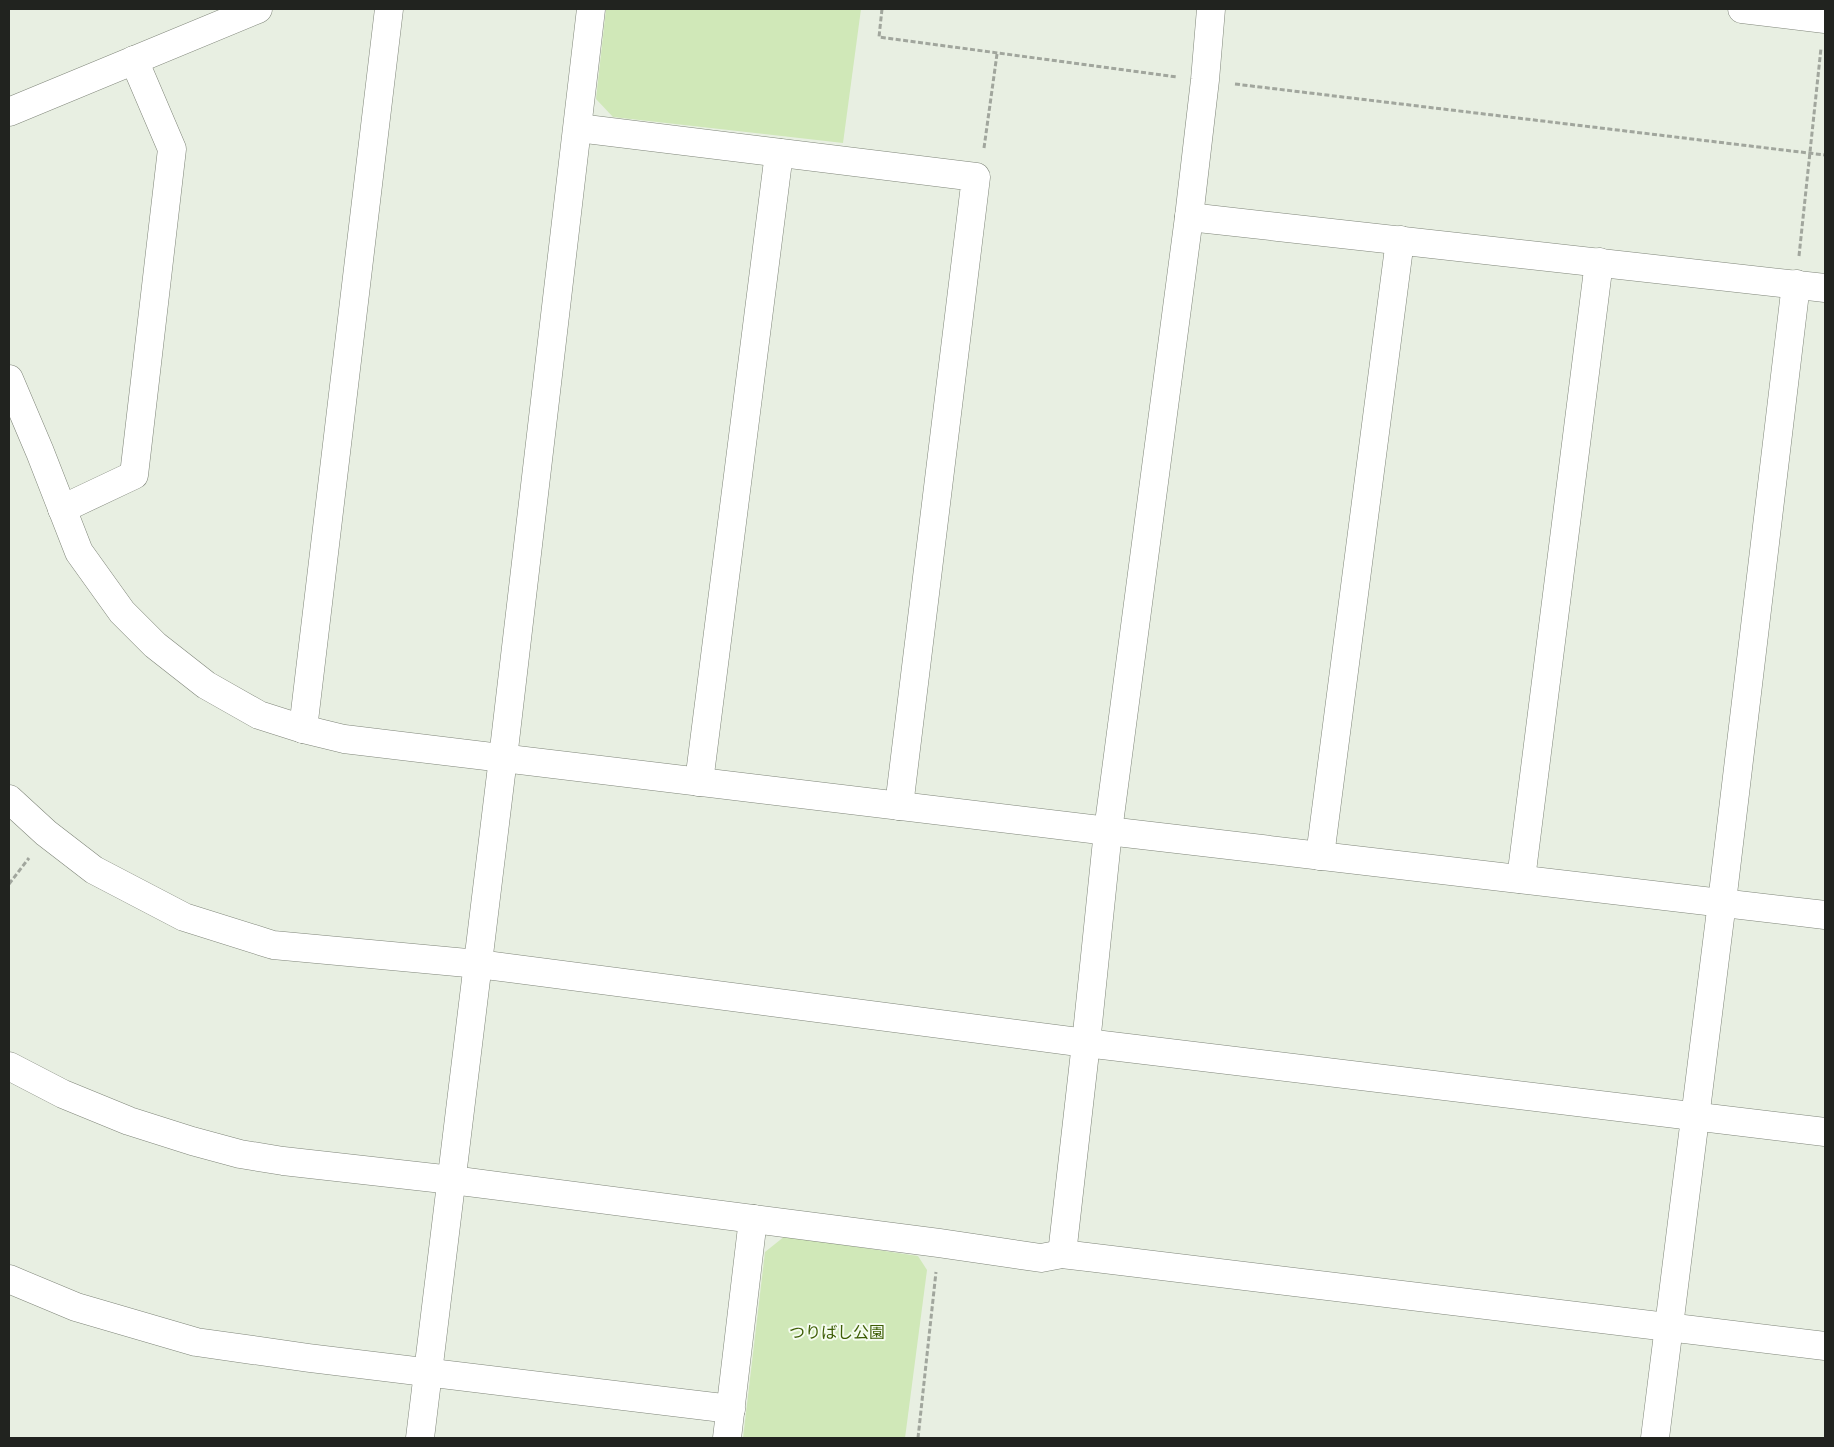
<svg xmlns="http://www.w3.org/2000/svg" width="1834" height="1447" viewBox="0 0 1834 1447" font-family="Arial,'Noto Sans JP',sans-serif">
	<style>
		.green { fill: #d0e8b8 }
		.lines { fill: none; stroke-linecap: round; stroke-linejoin: round }
		.minor-casing { stroke: #7f8579; stroke-width: 29 }
		.path { stroke: #a1a69d; stroke-width: 3; stroke-dasharray: 5 2.5; stroke-linecap: butt }
		.minor { stroke: #fff; stroke-width: 28 }
		.labels { text-anchor: middle; stroke-width: 4; stroke-linejoin: round; paint-order: stroke }
		.park-label { font-size: 16px; fill: #3d5d05; stroke: #f5fcef }
	</style>
	<rect width="100%" height="100%" fill="#e8efe2"/>
	<g class="green">
		<polygon points="606,9 861,9 843,143 613,117 596,99"/>
		<polygon points="785,1236 918,1256 927,1270 905,1438 743,1438 765,1252"/>
	</g>
	<g class="lines">
		<defs>
			<g id="minor">
				<polyline points="1742,9 1825,19"/>
				<polyline points="9,112 258,9"/>
				<polyline points="578,128 976,177 899,806"/>
				<polyline points="1189,217 1825,288"/>
				<polyline points="9,379 40,452 79,552 122,612 155,645 206,685 259,715 303,729 344,739 1108,831 1825,915"/>
				<polyline points="62,509 134,475 172,149 134,60"/>
				<polyline points="303,729 389,9"/>
				<polyline points="699,782 779,153"/>
				<polyline points="9,799 46,833 94,870 184,917 273,945 478,964 1086,1043 1825,1132"/>
				<polyline points="1320,856 1400,240"/>
				<polyline points="1521,879 1599,262"/>
				<polyline points="9,1066 63,1094 129,1121 192,1141 240,1154 283,1161 452,1180 939,1243 1041,1258 1062,1254 1825,1346"/>
				<polyline points="1062,1254 1086,1043 1108,831 1189,217 1205,80 1211,9"/>
				<polyline points="9,1279 76,1307 196,1342 309,1358 731,1409"/>
				<polyline points="420,1438 503,758 591,9"/>
				<polyline points="727,1438 753,1219"/>
				<polyline points="1655,1438 1722,902 1796,284"/>
			</g>
		</defs>
		<use href="#minor" class="minor-casing"/>
		<g class="path">
			<polyline points="882,9 879,37 1177,77"/>
			<polyline points="1235,84 1825,155"/>
			<polyline points="984,148 997,54"/>
			<polyline points="1799,256 1821,48"/>
			<polyline points="9,884 29,858"/>
			<polyline points="918,1438 936,1272"/>
		</g>
		<use href="#minor" class="minor"/>
	</g>
	<g class="labels">
		<g class="park-label">
			<text x="837" y="1338">つりばし公園</text>
		</g>
	</g>
	<rect width="1834" height="1447" fill="none" stroke="#21231f" stroke-width="20"/>
</svg>
